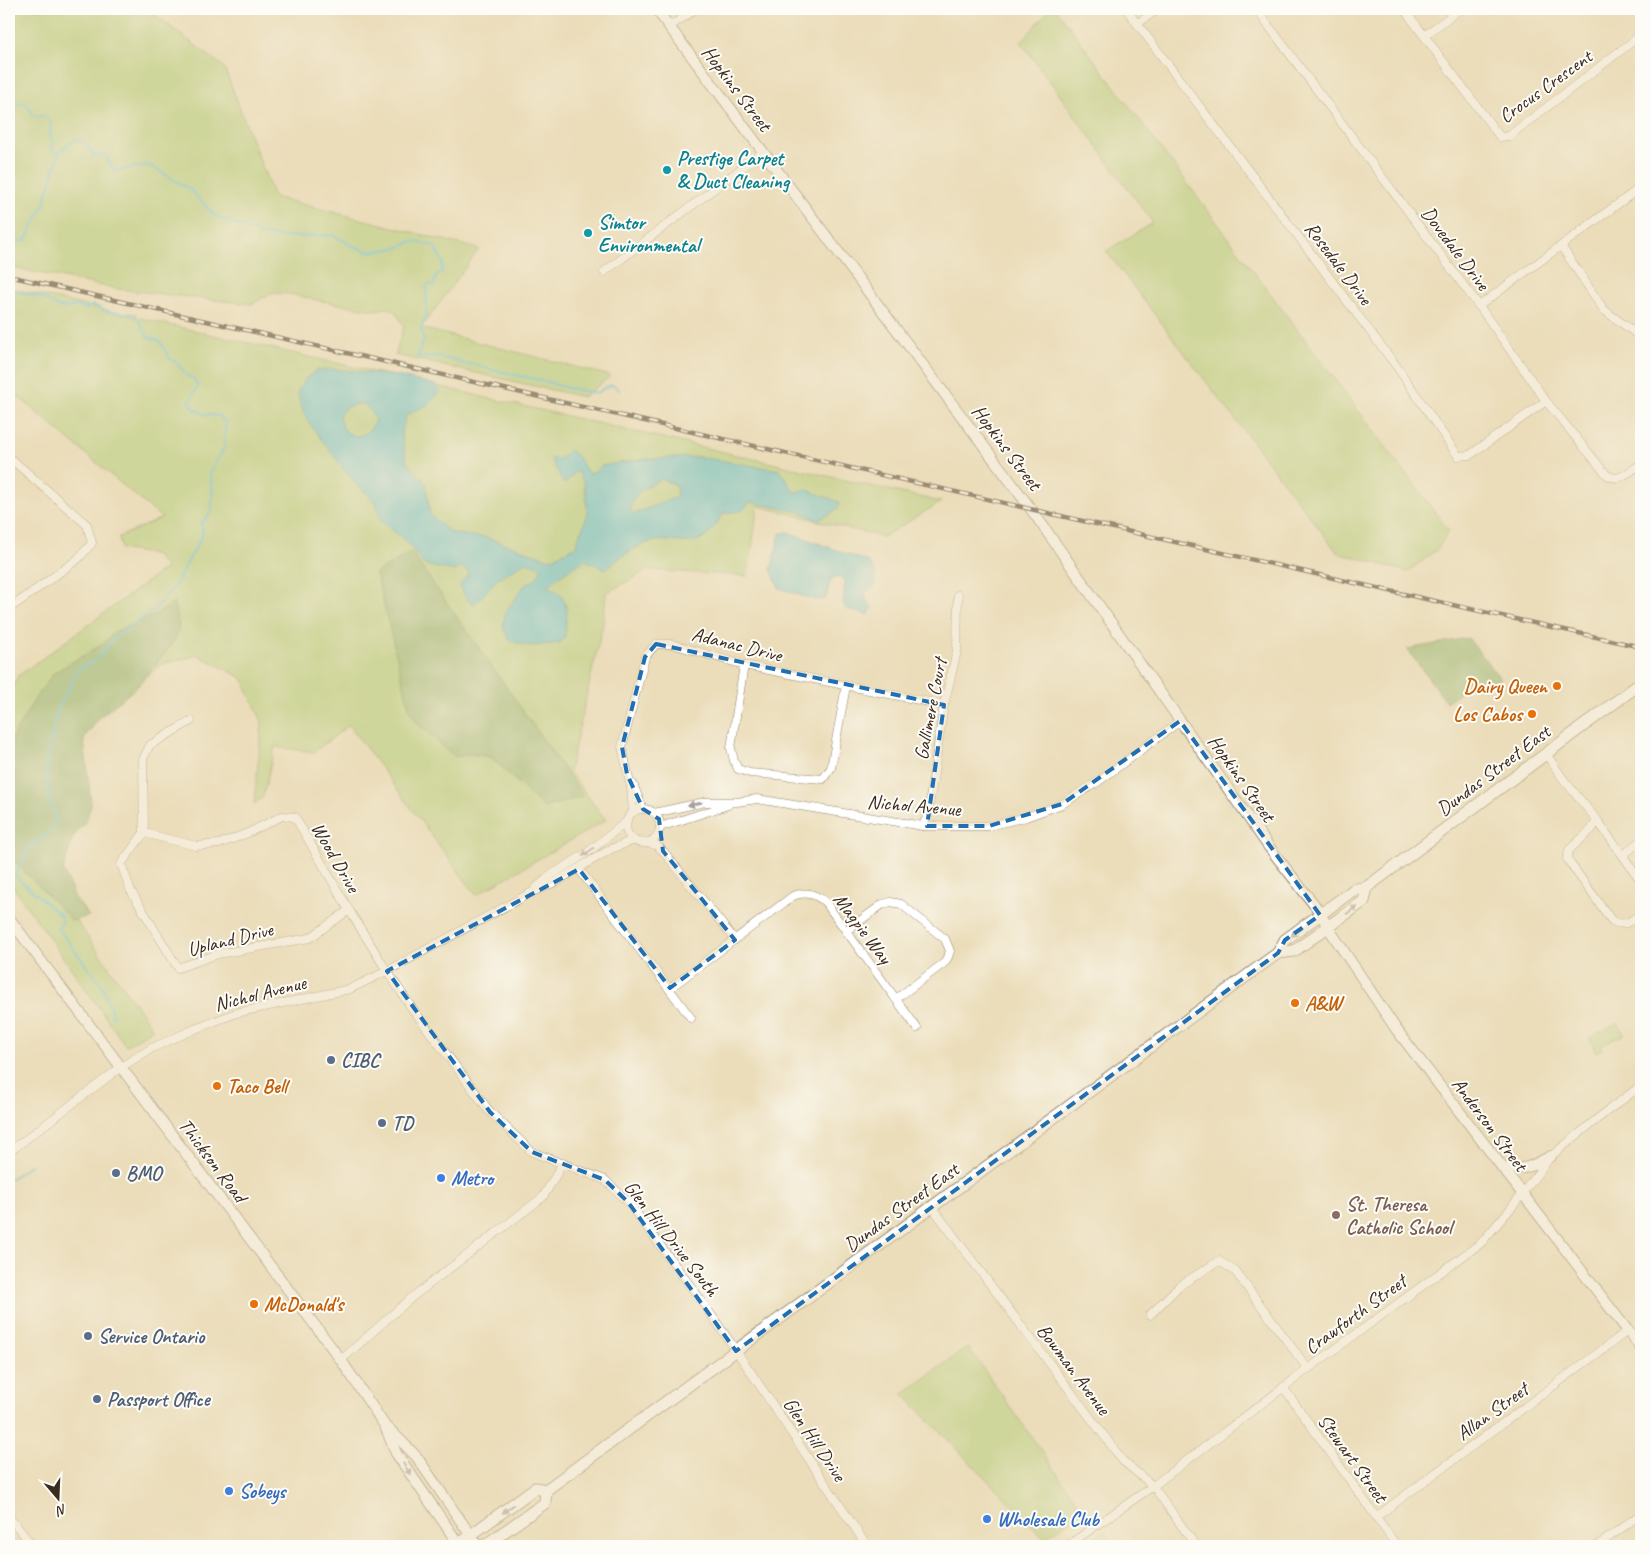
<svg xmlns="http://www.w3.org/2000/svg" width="1650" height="1555" viewBox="0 0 1650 1555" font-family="Caveat,sans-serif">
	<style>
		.green { fill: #aece76; stroke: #747c4a }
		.forest { fill: #8ab167; stroke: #626e42 }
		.water { fill: #52becd; stroke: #467476; fill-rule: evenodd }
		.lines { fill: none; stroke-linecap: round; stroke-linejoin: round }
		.stream { stroke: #52becd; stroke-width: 2.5 }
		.street-casing { stroke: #93846c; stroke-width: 9 }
		.secondary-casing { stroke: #93846c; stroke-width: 12 }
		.primary-casing { stroke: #93846c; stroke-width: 13 }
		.street { stroke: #fff; stroke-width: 8 }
		.secondary { stroke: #fff; stroke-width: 10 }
		.primary { stroke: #fff; stroke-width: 11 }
		.rail-casing { stroke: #3b2a1e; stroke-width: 4.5 }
		.rail { stroke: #fdfcf7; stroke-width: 2.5; stroke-dasharray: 8; stroke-linecap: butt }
		.oneway { fill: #a79f9a }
		.marked { fill: none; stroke: #1f6fb2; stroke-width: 4; stroke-dasharray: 10 6; stroke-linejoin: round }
		.culture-dot { fill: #0f9aa8; stroke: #fdfcf7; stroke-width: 2 }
		.food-dot { fill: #e8710a; stroke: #fdfcf7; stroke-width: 2 }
		.service-dot { fill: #5c6f8a; stroke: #fdfcf7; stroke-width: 2 }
		.shop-dot { fill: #3f7fe0; stroke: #fdfcf7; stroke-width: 2 }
		.education-dot { fill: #8d6e63; stroke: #fdfcf7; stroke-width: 2 }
		.labels { text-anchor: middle; stroke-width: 4; stroke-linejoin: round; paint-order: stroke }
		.street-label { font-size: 20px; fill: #3b2a1e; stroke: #fdfcf7 }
		.culture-label { font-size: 20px; font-weight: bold; fill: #0d838f; stroke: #fdfcf7; text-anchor: start }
		.food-label { font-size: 20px; font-weight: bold; fill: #c56008; stroke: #fdfcf7; text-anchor: start }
		.service-label { font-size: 20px; font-weight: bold; fill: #4e5e75; stroke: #fdfcf7; text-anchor: start }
		.shop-label { font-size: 20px; font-weight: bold; fill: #366cbe; stroke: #fdfcf7; text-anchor: start }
		.education-label { font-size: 20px; font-weight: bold; fill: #785e54; stroke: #fdfcf7; text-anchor: start }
	</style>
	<rect width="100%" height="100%" fill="#fdfcf7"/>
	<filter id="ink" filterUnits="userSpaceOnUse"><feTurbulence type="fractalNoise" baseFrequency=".02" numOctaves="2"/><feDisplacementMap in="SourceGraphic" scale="10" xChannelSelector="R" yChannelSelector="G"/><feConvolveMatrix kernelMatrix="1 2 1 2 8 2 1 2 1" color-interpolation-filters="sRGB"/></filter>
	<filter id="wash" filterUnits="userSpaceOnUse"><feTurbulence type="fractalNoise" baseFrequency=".0096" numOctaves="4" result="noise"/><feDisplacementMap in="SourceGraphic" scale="20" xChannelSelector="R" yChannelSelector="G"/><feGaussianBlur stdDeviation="1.12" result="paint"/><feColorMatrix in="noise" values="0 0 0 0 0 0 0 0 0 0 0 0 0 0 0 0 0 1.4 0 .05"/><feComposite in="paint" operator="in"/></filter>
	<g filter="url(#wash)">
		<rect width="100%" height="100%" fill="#ebddb9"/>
		<g class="green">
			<polygon points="9,9 147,9 224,67 274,197 479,249 421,328 611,376 583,397 395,355 404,326 395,311 388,308 373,310 316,300 291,294 272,293 252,304 213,300 118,289 9,267"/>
			<polygon points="1050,9 1056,9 1449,531 1437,550 1407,572 1337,552 1106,251 1153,223 1021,42"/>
			<polygon points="9,288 941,502 883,537 758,506 748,576 648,570 606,593 603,624 569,772 606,820 476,895 349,725 314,752 275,747 263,797 254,804 262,722 242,678 198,655 162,664 81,727 75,782 76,833 46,878 153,1029 126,1046 9,881 9,695 18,676 166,568 155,555 121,549 119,537 162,518 9,389"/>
			<polygon points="1618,1023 1624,1034 1601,1046 1602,1049 1596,1052 1589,1038"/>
			<polygon points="968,1347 1083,1510 1045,1539 903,1394"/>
			<polygon points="1104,1530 1116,1546 1082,1546"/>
		</g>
		<g class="forest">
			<polygon points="411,552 583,796 544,808 491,757 471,754 455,757 418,724 410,711 376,573"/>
			<polygon points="174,603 179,627 175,640 138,686 100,717 84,738 91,804 86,822 74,834 63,870 75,898 89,916 72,921 9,855 9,743 38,694 55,672 103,644 114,632 157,614"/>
			<polygon points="1468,638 1500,678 1490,686 1477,681 1446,702 1407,649"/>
		</g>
		<g class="water">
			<path d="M334,369l63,7 39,9 4,8 -11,11 -23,11 -5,19 6,28 19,22 4,31 21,18 37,5 62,21 25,-12 13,-33 -4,-32 -7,-11 -13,13 -13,-25 11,-1 7,-8 7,5 13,19 7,-3 5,-5 43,-7 55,-2 81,13 15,23 10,-4 34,13v5l-9,7 -9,4 -1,3 -20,-9 -50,-10 -8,9 -18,2c-5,7 -16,24 -22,26 -15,7 -33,0 -47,2 -18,2 -36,18 -50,28l-20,-9 -22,13 -15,13 13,9 6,13 -2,29 -5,6 -30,3 -20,-5 -7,-13 2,-15 19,-27 12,-7 5,-9 -2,-4 -13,-4 -29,17 -23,26 -6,-5 -8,-12 1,-5 8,-9 -6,-7 -9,4 -30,-6 -16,-22 -27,-22 -5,-18 -26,-26 -41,-54 -9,-18 -2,-14 8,-13 9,-7zM355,404h9l6,6 5,9c-5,22 -33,24 -36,-4l6,-7zM661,479l14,6 2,6 -1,6 -42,17 -4,-4c2,-19 16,-22 31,-31z"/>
			<polygon points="788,532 869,562 876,573 875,586 865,593 867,602 873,607 868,615 846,609 843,603 845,580 837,577 831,579 826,599 814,600 779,588 771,570 780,533"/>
		</g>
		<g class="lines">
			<g class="stream">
				<polyline points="9,101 12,104 26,103 34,116 46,117 51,123 50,136 55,144 51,146 55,153 59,153 68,144 77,139 89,146 93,156 105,154 114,171 149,165 191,190 214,215 262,235 284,237 333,235 353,246 370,252 397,248 413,241 434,246 443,263 442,272 437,274 434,285 428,284 426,290 427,294 426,315 421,329 424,340 417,357 425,358 439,356 444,359 452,359 464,364 477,365 493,370 544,381 567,388 597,393 604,388 612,385 616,387 619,390"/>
				<polyline points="9,257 13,241 25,241 44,205 59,153"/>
				<path d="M9,289l33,9 18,10 18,-2 7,3 9,-4 13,7 28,2 13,23 12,4 10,18 6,3 11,14 7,3 4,7 -9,17c8,10 17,14 30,12l6,7v24l-15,27 3,20 -2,19 -10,12 2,10 -29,53 -19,22 -43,31 -16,20 -17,9 -21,40 -12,55 3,33 7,21 -3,11 -25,20 -13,27 46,40 1,7 -5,4 46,60 10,30"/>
				<polyline points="9,1180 30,1165"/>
			</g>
		</g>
	</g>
	<g filter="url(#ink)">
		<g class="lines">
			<defs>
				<g id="street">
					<polyline points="1126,9 1397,367 1458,456 1470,455 1546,401"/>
					<path d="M1256,9l223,297 67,95 60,73c12,10 24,-3 35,-10"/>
					<polyline points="1404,9 1500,137 1509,136 1641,35"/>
					<polyline points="1137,24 1158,9"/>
					<polyline points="669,27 696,9"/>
					<polyline points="1424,36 1460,9"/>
					<polyline points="1561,246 1604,310 1638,335 1641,340"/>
					<polyline points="604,272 763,152"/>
					<polyline points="1479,306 1641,187"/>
					<polyline points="9,457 87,525 92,543 78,559 9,609"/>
					<polyline points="744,665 731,748 734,761 738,769 750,773 823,779 831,768 846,686"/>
					<polyline points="1546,754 1564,780 1597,820 1641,881"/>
					<polyline points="633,784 643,809"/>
					<circle cx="643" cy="826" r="17"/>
					<polyline points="633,812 631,788 622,747 645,657 656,644 672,644 744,665 944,705"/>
					<polyline points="654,813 705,802 737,802 757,799 923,826 989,826 1026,817 1062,804 1099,781 1180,721"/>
					<path d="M1597,820l-5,9 -23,21 -2,9 45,62c13,6 19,0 29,-7"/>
					<polyline points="923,826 928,814 944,705 957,651 958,595"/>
					<polyline points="660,827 728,805"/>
					<polyline points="144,833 196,846 219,844 248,833 282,816 295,817 349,910 387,971 411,1007 490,1112 532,1152 605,1180 628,1202 703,1303 746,1365 867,1546"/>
					<polyline points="144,833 121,864 131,891 178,968 218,954 310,938 349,910"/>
					<polyline points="144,833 143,759 150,745 191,721"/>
					<polyline points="644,842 656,845 663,851 735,940"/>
					<polyline points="1623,855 1641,841"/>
					<polyline points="579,869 691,1018"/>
					<polyline points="537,887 551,875 587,853 626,822"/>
					<polyline points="846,931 883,904 891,902 901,904 945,939 950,951 948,957 944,963 896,999"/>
					<path d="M670,988l123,-92c12,-5 22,-3 32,6l92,126"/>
					<polyline points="9,1152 121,1067 152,1048 195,1029 236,1013 350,989 387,971 534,891 555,882 611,849 634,840"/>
					<polyline points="932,1207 1123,1461 1153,1486 1196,1546"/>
					<polyline points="1150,1315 1179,1286 1219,1261 1235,1271 1308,1369"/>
					<polyline points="341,1360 411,1298 543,1197 563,1163"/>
					<polyline points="1283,1387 1397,1546"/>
					<polyline points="9,1517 33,1546"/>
					<polyline points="1376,1517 1629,1330"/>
					<polyline points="1067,1546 1153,1486 1308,1369 1481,1243 1512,1207 1551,1156 1611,1108 1641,1086"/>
					<polyline points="1597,1546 1641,1514"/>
				</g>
				<g id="secondary">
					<polyline points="656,9 1031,509 1269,847 1316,907 1333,935 1396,1029 1641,1348"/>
					<polyline points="9,918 341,1360 385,1426 396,1453 460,1546"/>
					<path d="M1502,1168c25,2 28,-1 49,-12"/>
					<polyline points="388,1428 416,1456 478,1546"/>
				</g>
				<g id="primary">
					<polyline points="1278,953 1294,951 1364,901 1367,887"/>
					<polyline points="456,1546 535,1488 546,1490 1278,953 1285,940 1348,894 1353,890 1367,887 1641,683"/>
					<polyline points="484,1546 545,1503 546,1490"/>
				</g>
			</defs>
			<use href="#street" class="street-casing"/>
			<use href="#secondary" class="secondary-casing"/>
			<use href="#primary" class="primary-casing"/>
			<use href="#street" class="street"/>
			<use href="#secondary" class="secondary"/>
			<use href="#primary" class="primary"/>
			<defs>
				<polyline id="rail" points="9,276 1390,591 1641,647"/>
			</defs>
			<use href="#rail" class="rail-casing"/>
			<use href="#rail" class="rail"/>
		</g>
		<defs><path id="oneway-solid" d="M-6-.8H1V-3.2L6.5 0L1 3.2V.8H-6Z" transform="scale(1.25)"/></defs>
		<g class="oneway">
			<use href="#oneway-solid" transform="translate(695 804) rotate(168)"/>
			<use href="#oneway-solid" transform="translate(588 852) rotate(145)"/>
			<use href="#oneway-solid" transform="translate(1352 910) rotate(-36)"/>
			<use href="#oneway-solid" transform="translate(1297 932) rotate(144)"/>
			<use href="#oneway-solid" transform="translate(407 1469) rotate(56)"/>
			<use href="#oneway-solid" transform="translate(508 1509) rotate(144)"/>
		</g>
	</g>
	<path d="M0 0H1650V1555H0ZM656,644l288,61 -17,121h62l73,-22 118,-83 140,194 -35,25 -7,13 -542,398 -108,-149 -23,-22 -73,-28 -42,-40 -103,-141 192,-102 91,119 65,-48 -72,-89 -4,-32 -16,-10 -16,-35 -5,-27 23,-90z" fill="#ebddb9" fill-opacity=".55" fill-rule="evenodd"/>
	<path class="marked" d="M656,644l288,61 -17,121h62l73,-22 118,-83 140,194 -35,25 -7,13 -542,398 -108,-149 -23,-22 -73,-28 -42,-40 -103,-141 192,-102 91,119 65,-48 -72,-89 -4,-32 -16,-10 -16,-35 -5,-27 23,-90z"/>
	<g class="culture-dot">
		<circle cx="667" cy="170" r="5"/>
		<circle cx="588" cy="233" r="5"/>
	</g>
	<g class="food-dot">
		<circle cx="1557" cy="686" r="5"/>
		<circle cx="1532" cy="714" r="5"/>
		<circle cx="1295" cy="1003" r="5"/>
		<circle cx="217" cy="1086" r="5"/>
		<circle cx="254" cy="1304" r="5"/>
	</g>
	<g class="service-dot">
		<circle cx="331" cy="1060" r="5"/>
		<circle cx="382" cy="1123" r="5"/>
		<circle cx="116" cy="1173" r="5"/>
		<circle cx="88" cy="1336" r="5"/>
		<circle cx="97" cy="1399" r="5"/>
	</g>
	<g class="shop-dot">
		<circle cx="441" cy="1178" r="5"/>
		<circle cx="229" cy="1491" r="5"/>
		<circle cx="987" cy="1519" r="5"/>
	</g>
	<circle class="education-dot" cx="1336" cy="1215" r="5"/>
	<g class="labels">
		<g class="street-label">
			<text transform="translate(1545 86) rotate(-36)" y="7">Crocus Crescent</text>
			<text transform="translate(737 88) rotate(53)" y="7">Hopkins Street</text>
			<text transform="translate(1456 248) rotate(53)" y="7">Dovedale Drive</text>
			<text transform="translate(1339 263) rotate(53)" y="7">Rosedale Drive</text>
			<text transform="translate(1007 447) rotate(53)" y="7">Hopkins Street</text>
			<text transform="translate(737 644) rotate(14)" y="7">Adanac Drive</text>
			<text transform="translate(930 709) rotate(-79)" y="7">Gallimere Court</text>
			<text transform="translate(1493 770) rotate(-37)" y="7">Dundas Street East</text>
			<text transform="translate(1242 778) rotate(55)" y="7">Hopkins Street</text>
			<text transform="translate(914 805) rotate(5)" y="7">Nichol Avenue</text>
			<text transform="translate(336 857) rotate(60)" y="7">Wood Drive</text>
			<text transform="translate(863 928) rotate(53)" y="7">Magpie Way</text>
			<text transform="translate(230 939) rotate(-14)" y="7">Upland Drive</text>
			<text transform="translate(260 993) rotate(-14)" y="7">Nichol Avenue</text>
			<text transform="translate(1490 1124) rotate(53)" y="7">Anderson Street</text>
			<text transform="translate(213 1160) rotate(53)" y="7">Thickson Road</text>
			<text transform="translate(901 1207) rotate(-36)" y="7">Dundas Street East</text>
			<text transform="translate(672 1238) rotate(52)" y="7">Glen Hill Drive South</text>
			<text transform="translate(1355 1314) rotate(-36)" y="7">Crawforth Street</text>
			<text transform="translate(1074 1369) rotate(53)" y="7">Bowman Avenue</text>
			<text transform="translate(1492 1411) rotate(-36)" y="7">Allan Street</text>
			<text transform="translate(815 1439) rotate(56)" y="7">Glen Hill Drive</text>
			<text transform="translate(1353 1458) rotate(54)" y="7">Stewart Street</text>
		</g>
		<g class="culture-label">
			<text x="677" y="165">Prestige Carpet<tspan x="677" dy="23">&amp; Duct Cleaning</tspan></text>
			<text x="598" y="229">Simtor<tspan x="598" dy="23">Environmental</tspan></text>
		</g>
		<g class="food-label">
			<text x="1547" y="693" text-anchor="end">Dairy Queen</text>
			<text x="1522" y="721" text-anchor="end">Los Cabos</text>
			<text x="1305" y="1010">A&amp;W</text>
			<text x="227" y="1093">Taco Bell</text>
			<text x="264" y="1311">McDonald's</text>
		</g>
		<g class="service-label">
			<text x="341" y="1067">CIBC</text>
			<text x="392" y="1130">TD</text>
			<text x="126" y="1180">BMO</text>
			<text x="98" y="1343">Service Ontario</text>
			<text x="107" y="1406">Passport Office</text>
		</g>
		<g class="shop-label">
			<text x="451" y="1185">Metro</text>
			<text x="239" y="1498">Sobeys</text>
			<text x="997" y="1526">Wholesale Club</text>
		</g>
		<g class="education-label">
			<text x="1346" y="1211">St. Theresa<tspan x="1346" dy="23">Catholic School</tspan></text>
		</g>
	</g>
	<rect width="1650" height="1555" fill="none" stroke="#fdfcf7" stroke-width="30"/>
	<g transform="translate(58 1498) rotate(161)" stroke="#fdfcf7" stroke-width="4" paint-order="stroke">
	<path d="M0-4L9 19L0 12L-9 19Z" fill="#3b2a1e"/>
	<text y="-8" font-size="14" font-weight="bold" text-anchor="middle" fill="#3b2a1e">N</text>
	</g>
</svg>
